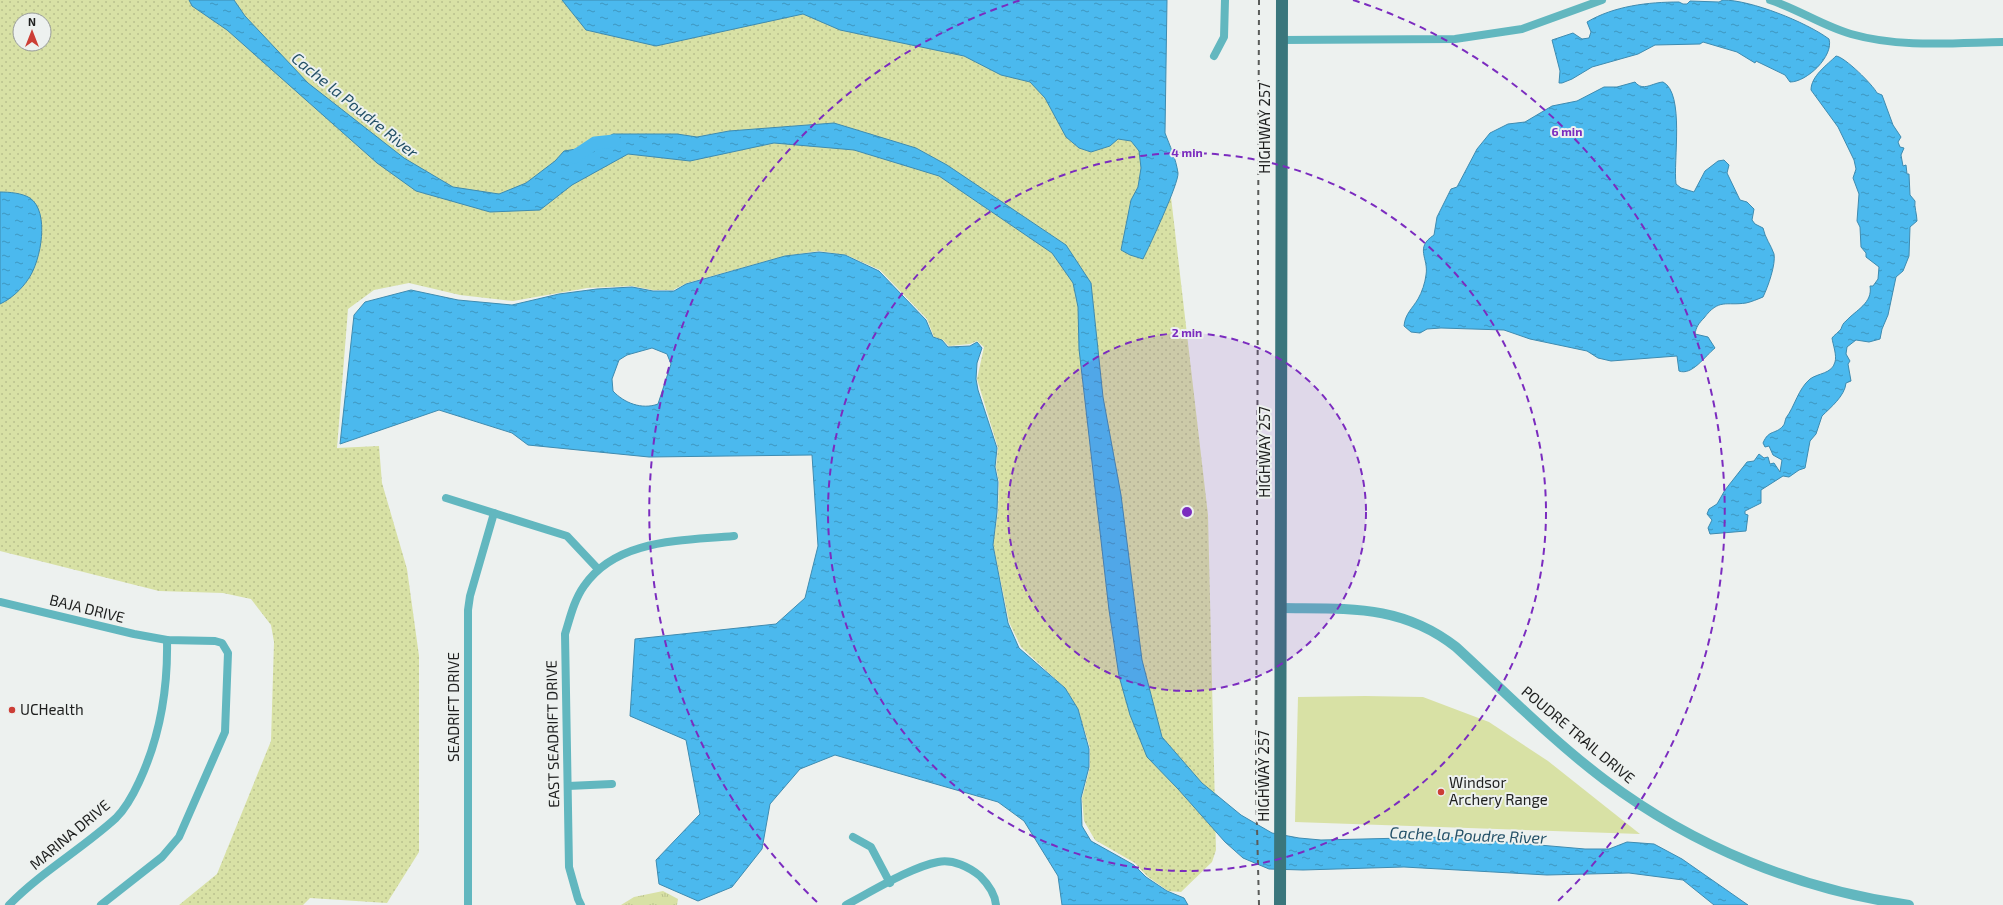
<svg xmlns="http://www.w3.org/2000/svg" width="2003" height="905" viewBox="0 0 2003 905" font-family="'Exo 2',sans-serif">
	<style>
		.grass { fill: url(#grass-dots); fill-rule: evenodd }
		.park { fill: url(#park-tufts) }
		.garden { fill: #d8e1a5 }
		.water { fill: url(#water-ripples); stroke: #3e8bb0; fill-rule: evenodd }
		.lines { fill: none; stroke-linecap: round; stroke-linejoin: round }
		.river { stroke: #4bb9ee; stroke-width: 13 }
		.minor { stroke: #62b7bf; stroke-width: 8 }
		.tertiary { stroke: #62b7bf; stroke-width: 10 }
		.primary { stroke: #3a767c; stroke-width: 12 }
		.rail { stroke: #595b59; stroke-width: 2; stroke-dasharray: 5 5; stroke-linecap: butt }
		.ring { fill: none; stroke: #7b2cbf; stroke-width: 2; stroke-dasharray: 7 5 }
		.poi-dot { fill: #cc3e36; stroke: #edf1ef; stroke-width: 1.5 }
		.labels { text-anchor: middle; stroke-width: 4; stroke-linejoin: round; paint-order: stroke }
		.street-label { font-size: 15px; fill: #1e1f1e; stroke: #edf1ef }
		.poi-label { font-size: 15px; fill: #1e1f1e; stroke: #edf1ef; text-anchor: start }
		.water-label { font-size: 16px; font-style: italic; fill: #245168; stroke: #edf1ef }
		.centre { fill: #7b2cbf; stroke: #edf1ef; stroke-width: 2 }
		.ring-label { font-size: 12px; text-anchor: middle; font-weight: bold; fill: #7b2cbf; stroke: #edf1ef; stroke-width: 4; stroke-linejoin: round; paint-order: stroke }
	</style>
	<defs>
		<pattern id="grass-dots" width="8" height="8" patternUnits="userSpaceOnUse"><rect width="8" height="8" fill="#d8e1a5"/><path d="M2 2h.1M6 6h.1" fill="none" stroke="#b9c18e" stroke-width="1.8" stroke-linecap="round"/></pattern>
		<pattern id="park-tufts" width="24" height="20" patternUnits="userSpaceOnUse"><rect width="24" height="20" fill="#d8e1a5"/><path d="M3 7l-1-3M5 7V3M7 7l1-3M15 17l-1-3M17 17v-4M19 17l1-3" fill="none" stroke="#b9c18e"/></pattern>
		<pattern id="water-ripples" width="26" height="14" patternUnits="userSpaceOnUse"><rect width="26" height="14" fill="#4bb9ee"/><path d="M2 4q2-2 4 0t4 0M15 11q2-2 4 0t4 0" fill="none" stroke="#3e96c0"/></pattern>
	</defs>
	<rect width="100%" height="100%" fill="#edf1ef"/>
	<path class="grass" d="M0,0h799l259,72 108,82 42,361 8,335 -4,12 -31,30 -13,-1 -21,-15 -12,-13 -40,-23 -11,-19 -2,-23 8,-31v-19l-12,-39 -13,-21 -44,-41 -12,-25 -16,-78 5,-32 1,-30 -3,-15 2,-19 -21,-69 7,-32 -7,-6 -7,3 -21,2 -6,-6 -9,-3 -7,-18 -47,-49 -34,-15 -27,-4 -34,5 -98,27 -14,7h-20l-21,-4 -45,2 -74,13 -53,-6 -51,-12 -35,7 -26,19 -11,139 42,-2 3,37 25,86 12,87v196l-32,51 -77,-5 -7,7h-124l38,-31 54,-133 3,-99 -3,-17 -20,-26 -28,-6 -64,-2 -159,-40zM20,20h24v24h-24z"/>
	<polygon class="park" points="663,891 678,899 677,905 621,905 634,897"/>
	<polygon class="garden" points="1365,696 1423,697 1489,722 1548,761 1640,834 1295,822 1298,697"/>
	<g class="water">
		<polygon points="189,0 234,0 245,16 308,83 404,158 453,187 499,194 526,183 555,161 564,151 589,147 613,134 677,134 697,137 729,131 834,123 916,148 947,165 1066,245 1091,283 1103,397 1121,495 1142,660 1162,737 1202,783 1241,815 1272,833 1299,838 1321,840 1447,837 1585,849 1609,849 1627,842 1654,844 1682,859 1748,905 1714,905 1683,880 1629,873 1547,875 1404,867 1303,870 1269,869 1243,858 1225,842 1178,789 1147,757 1130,715 1119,676 1109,610 1079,349 1078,307 1073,283 1052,253 939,176 854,150 774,143 690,161 628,154 572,185 540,210 490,212 416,191 377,163 227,30 192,6"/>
		<path d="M562,0h605l-2,133c5,13 11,26 13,40 1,10 -29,74 -35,86l-13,-4 -9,-5 10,-50 7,-13 3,-19 -2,-17 -8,-10 -13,-2 -8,7 -19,6 -12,-4 -13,-11 -21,-39 -15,-16 -29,-7 -37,-19 -124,-26 -37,-16 -147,32 -70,-16z"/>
		<path d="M1723,0c28,0 83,22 106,39 5,17 -22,43 -39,43l-5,-7 -29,-14 -1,2 -18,-11 -34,-10 -3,2 -45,1 -17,9 -46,13 -20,12 -10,4h-3l1,-12 -8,-31 21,-7 9,6 7,-1 2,-6 -4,-10c27,-16 61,-20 92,-20l4,2h4l3,-3 29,1z"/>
		<path d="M1836,56c9,1 37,29 41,37l5,2 11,30 8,12 -3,5 2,5 4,1 -3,7 2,11 3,-1 1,9h2l1,21 5,6c-1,5 2,14 2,20l-7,6 -1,29 -6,15 -7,6 -8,38 -6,14 -2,10 -11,3 -13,-2 -9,7 -1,7 4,7 -2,3 3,17 -5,2c-1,13 -16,25 -24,33l-6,18 -6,7 -5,27 -6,2 -10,7 -6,-1 -22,14v13l-16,8v3l3,1 -2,16 -36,3 -2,-6 4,-8 -5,-6 2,-5 8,-5 8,-14 22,-28 7,-1 5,-7 5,4 4,-1 2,7 4,-1 6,9 2,-12 -9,-5 -4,-9 -4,1 -2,-4c6,-14 12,-8 20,-17 2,-2 2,-6 3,-8 9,-12 12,-29 24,-39 8,-6 22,-5 25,-17 2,-7 -2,-17 -3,-24 2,-3 7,-6 9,-9 1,-3 2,-6 5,-8 10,-11 27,-18 24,-35h3l5,-7 1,-12 -13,-10v-4l-5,-6 -1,-20 -3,-6 2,-27 -6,-16 3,-9 -2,-9 -16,-33 -27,-37c0,-14 16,-25 25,-34z"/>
		<path d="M1635,82c8,10 17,1 28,0 22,11 10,80 13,102l5,4 13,4 11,-21 13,-10 6,-1 5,5 -2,8 13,27 7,2 7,7 -2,11 3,4 8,4c2,10 8,17 11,26 2,10 -6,33 -11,43 -5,2 -12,5 -17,6 -20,3 -27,-5 -42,15 -5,5 -8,9 -9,16l13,3 7,11c-10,8 -23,28 -36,23l-2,-15 -66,5 -13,-3 -11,-7 -57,-12 -26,-9 -63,-2 -14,1 -7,4 -9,-1 -7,-6c1,-12 8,-17 14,-27 4,-7 7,-16 8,-24 3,-17 -12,-27 8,-40l3,-18 14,-28 6,-2 20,-38 13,-16 18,-9 17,-2 27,-16 25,-5 27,-14h13z"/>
		<path d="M0,192c9,0 22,1 30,6 20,14 11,62 -1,80 -7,11 -18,21 -29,26z"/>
		<path d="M819,252l26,3 34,16 47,49 7,17 9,3 6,7 22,-1 7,-4 5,6 -5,15 -1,16 2,11 19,58 -2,19 3,15 -1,30 -4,33 15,78 11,25 46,40 13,21 11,40v18l-8,31 1,28 9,15 43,24 12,12 21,14 17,7 4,7h-126l-4,-29 -34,-55 -26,-19 -163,-47 -35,14 -30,35 -8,45 -30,38 -34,14 -39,-17 -3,-24 44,-46 -14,-74 -56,-24 5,-77 141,-15 29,-26 13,-52 -6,-91 -163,2 -121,-12 -16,-12 -73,-23 -99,34 14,-129 11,-13 46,-12 47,10 54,5 47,-11 38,-5 35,-2 21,4h21l12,-7 99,-28zM652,348l15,6 4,10 -13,40c-16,6 -34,-1 -45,-13l-1,-12 7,-19 8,-5z"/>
	</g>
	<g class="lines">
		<polyline class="river" points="574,157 595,143 614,141"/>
		<g class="minor">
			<path d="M1770,0c28,9 53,26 81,34 49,14 101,9 152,8"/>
			<polyline points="1282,40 1455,39 1522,29 1602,0"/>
			<polyline points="1214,56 1224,37 1225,0"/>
			<polyline points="446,498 567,536 598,569"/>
			<polyline points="0,602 134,634 167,640 215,641 222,643 228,653 225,732 179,837 162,857 101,905"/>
			<polyline points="568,786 612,784"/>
			<polyline points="853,837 871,847 890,883"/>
			<path d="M9,905c32,-33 73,-56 107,-87 10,-10 17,-23 23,-36 21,-45 29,-92 28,-142"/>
			<polyline points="468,905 468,610 470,596 494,513"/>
			<path d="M581,905l-3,-6 -9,-32 -4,-233c5,-16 9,-34 19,-48 33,-48 99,-45 150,-50"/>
			<path d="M846,905c25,-13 65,-38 92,-43 15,-3 31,5 42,14 8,8 15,17 16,29"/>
		</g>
		<path class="tertiary" d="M1281,608c67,1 120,-4 175,39 49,45 96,93 149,133 89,67 195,110 304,125"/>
		<polyline class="primary" points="1280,905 1282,0"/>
		<polyline class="rail" points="1259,905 1256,788 1259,0"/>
	</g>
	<circle cx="1187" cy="512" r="179" fill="#7b2cbf" fill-opacity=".12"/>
	<g class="ring">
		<circle cx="1187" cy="512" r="179"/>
		<circle cx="1187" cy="512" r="359"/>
		<path d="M817 902A538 538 0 0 1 1021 0M1353 0A538 538 0 0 1 1557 902"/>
	</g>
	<g class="poi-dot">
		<circle cx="12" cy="710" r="4"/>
		<circle cx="1441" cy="792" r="4"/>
	</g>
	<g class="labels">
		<g class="street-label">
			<text transform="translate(1265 128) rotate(-90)" y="5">HIGHWAY 257</text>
			<text transform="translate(1265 452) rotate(-90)" y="5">HIGHWAY 257</text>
			<text transform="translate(87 609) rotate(14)" y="5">BAJA DRIVE</text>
			<text transform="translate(454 707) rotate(-90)" y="5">SEADRIFT DRIVE</text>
			<text transform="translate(553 734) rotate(-91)" y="5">EAST SEADRIFT DRIVE</text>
			<text transform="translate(1578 735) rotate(40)" y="5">POUDRE TRAIL DRIVE</text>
			<text transform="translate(1264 776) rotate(-90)" y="5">HIGHWAY 257</text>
			<text transform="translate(70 835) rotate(-40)" y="5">MARINA DRIVE</text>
		</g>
		<g class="poi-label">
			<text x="20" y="715">UCHealth</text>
			<text x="1449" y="788">Windsor<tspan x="1449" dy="17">Archery Range</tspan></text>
		</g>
		<g class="water-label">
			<text transform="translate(355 105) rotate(39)" y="6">Cache la Poudre River</text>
			<text transform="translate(1468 835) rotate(2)" y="6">Cache la Poudre River</text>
		</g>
	</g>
	<circle cx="1187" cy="512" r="6" class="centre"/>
	<g class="ring-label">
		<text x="1567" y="136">6 min</text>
		<text x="1187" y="157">4 min</text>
		<text x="1187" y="337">2 min</text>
	</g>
	<g transform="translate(32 32)"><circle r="19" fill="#edf1ef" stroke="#9a9d9b"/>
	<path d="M0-3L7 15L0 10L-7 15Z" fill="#cc3e36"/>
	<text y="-6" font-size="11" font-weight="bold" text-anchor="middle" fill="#1e1f1e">N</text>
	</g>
</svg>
